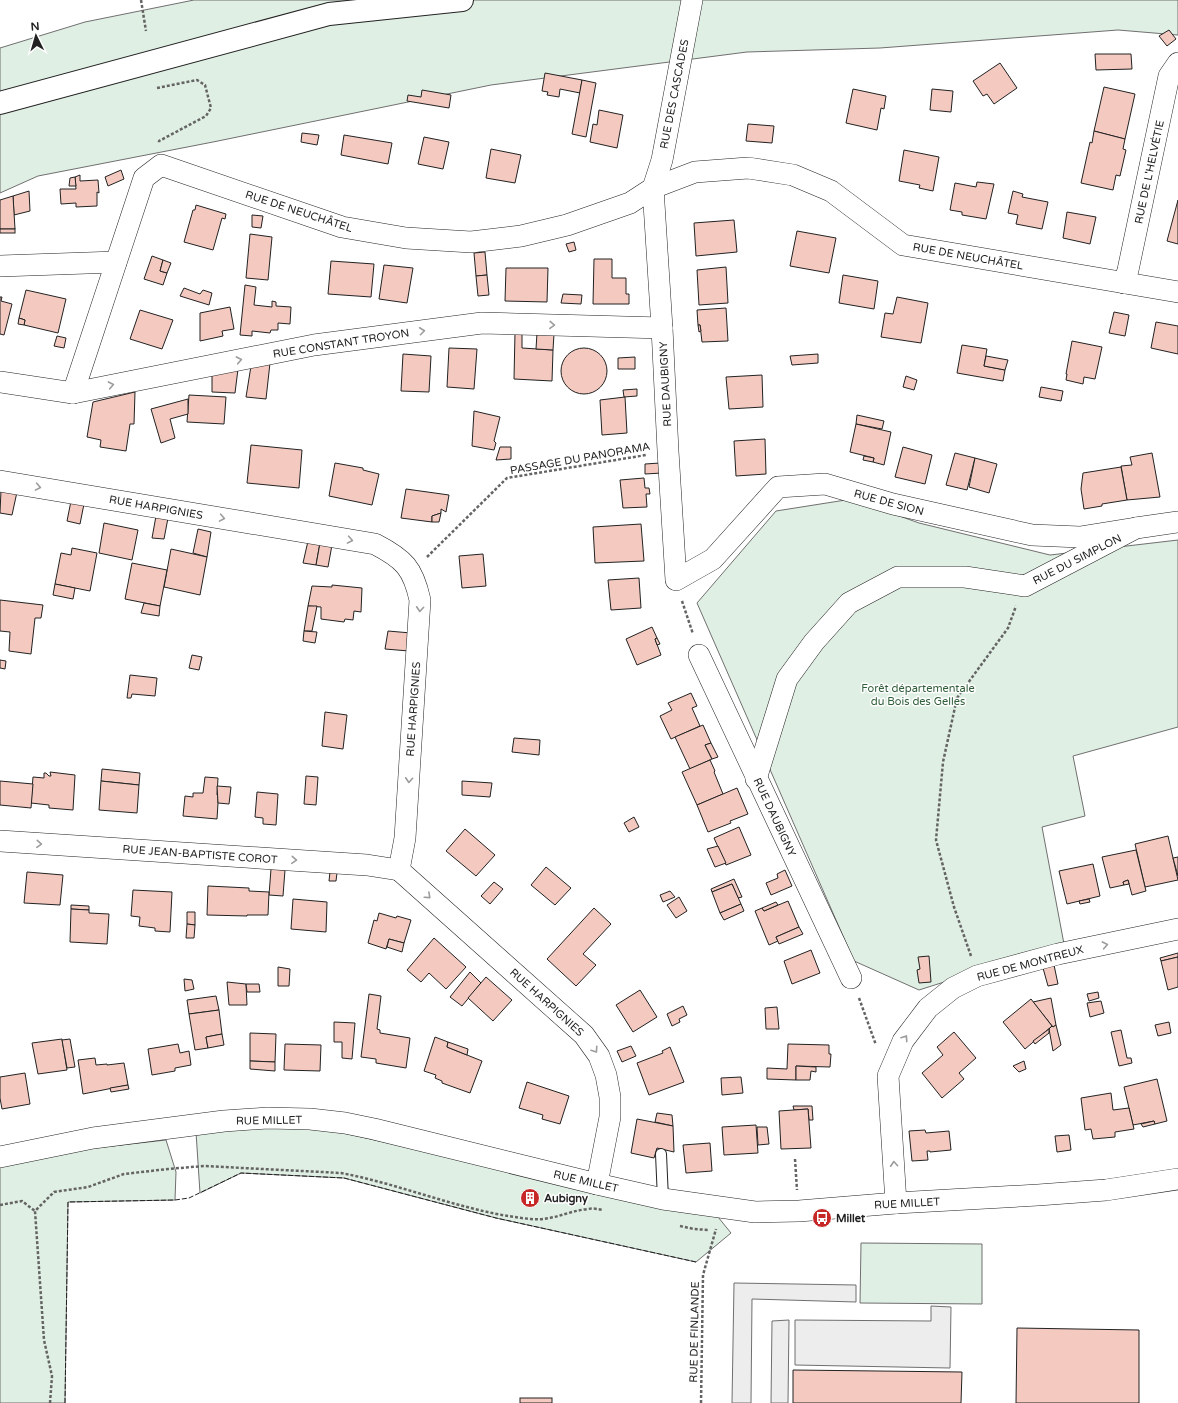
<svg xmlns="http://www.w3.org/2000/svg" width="1178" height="1403" viewBox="0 0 1178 1403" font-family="'Varela Round',sans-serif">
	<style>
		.green { fill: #e0efe3; stroke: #6f6f6f }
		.parking { fill: #ededed; stroke: #6f6f6f }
		.building { fill: #f3c9c0; stroke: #222 }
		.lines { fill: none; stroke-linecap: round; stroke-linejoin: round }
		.lane-casing { stroke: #222; stroke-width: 12 }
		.street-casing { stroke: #222; stroke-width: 22 }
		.secondary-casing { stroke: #222; stroke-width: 24 }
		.path { stroke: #646464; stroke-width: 2.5; stroke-dasharray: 3 2; stroke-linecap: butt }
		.lane { stroke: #fff; stroke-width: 10 }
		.street { stroke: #fff; stroke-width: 21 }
		.secondary { stroke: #fff; stroke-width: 22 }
		.fence { stroke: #222; stroke-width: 1; stroke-dasharray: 5 2; stroke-linecap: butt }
		.oneway { stroke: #9c9c9c }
		.labels { text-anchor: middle; stroke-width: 3; stroke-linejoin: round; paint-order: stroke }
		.street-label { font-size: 11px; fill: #222; stroke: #fff }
		.park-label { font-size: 11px; fill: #2f5e38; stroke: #fff }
		.poi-label { font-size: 11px; font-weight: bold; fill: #222; stroke: #fff; text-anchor: start }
	</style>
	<rect width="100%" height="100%" fill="#fff"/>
	<g class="green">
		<polygon points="194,0 1178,0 1178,35 1118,30 880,48 747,52 491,85 213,142 38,176 0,193 0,48 85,22"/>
		<polygon points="852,499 919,523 1050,555 1178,540 1178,727 1073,756 1085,816 1042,827 1064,944 919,990 854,961 697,603 776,511"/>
		<polygon points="256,1126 317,1127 718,1217 731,1233 696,1262 496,1218 344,1178 241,1173 200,1193 196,1132"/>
		<polygon points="166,1140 176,1172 175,1200 68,1202 65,1403 0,1403 0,1162 86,1149"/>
		<polygon points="861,1243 982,1244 982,1304 860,1303"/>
	</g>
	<g class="parking">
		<polygon points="734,1283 856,1285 856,1302 752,1299 751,1403 732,1403"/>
		<polygon points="931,1306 951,1307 950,1368 795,1365 795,1320 931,1321"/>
		<polygon points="789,1320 788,1403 771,1403 772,1321"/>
	</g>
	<g class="building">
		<polygon points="1169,30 1176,39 1167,46 1159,36"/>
		<polygon points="1095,54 1131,54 1132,69 1096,70"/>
		<polygon points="1000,63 1017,88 994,104 987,94 983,96 973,81"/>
		<polygon points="545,73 582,80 580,93 560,89 559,97 547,95 548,92 542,91"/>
		<polygon points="582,80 596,83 586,137 572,134"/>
		<polygon points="1104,87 1135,94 1125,139 1094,131"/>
		<polygon points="853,89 886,96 884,109 881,108 877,130 846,123"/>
		<polygon points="932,89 953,91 951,112 930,110"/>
		<polygon points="422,90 451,95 449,108 407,101 408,95 421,97"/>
		<polygon points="599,110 623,115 617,148 590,142 593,124 597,125"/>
		<polygon points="748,124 774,126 772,143 746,141"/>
		<polygon points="1094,131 1125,139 1123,149 1126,150 1120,176 1116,175 1113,190 1081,183 1090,142 1092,143"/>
		<polygon points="302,133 319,135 317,145 301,142"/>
		<polygon points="344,135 392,143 388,164 341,155"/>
		<polygon points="424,137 449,142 443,169 418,164"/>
		<polygon points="491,149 521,155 515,183 486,178"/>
		<polygon points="904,150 939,157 933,191 919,188 920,185 899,181"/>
		<polygon points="121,170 124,179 108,186 105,177"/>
		<polygon points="80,175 80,181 98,180 99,193 97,192 97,206 76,207 76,203 61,204 60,189 76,189 75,177"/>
		<polygon points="75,177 76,186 69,186 70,178"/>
		<polygon points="977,182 994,184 986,219 962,215 962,212 950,210 955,183 976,187"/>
		<polygon points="29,191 30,211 14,215 13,196"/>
		<polygon points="1013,191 1023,194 1022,197 1048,202 1042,229 1016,224 1018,215 1008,213"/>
		<polygon points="13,196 15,229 0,229 0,200"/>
		<polygon points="1178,200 1178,244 1167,241"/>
		<polygon points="196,205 226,214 225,219 222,218 213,250 184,242 193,210 195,210"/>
		<polygon points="1067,212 1096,217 1090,244 1063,238"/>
		<polygon points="252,215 263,216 261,228 252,227"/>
		<polygon points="734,220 737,252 696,256 694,223"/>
		<rect x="0" y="229" width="15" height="4"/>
		<polygon points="797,231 836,238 829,273 790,266"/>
		<polygon points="250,234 272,237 268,280 246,278"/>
		<polygon points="574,242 576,250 569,252 566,244"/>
		<polygon points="485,252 487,275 476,276 474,253"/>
		<polygon points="152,256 163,260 160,271 167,273 163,285 144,279"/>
		<polygon points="594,259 612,259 612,278 626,278 626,294 629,294 629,304 593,304"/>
		<polygon points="163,260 171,263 167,273 160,271"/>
		<polygon points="331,261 374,264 371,297 328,294"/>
		<polygon points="384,265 413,268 407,303 379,299"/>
		<polygon points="726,267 728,303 699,305 697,270"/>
		<polygon points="506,268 548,268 547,302 505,301"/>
		<polygon points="487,275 489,295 478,296 476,276"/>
		<polygon points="843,275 878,281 874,309 839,303"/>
		<polygon points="245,285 256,287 254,305 272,307 272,301 276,302 276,306 291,307 290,324 278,323 278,330 271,330 270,333 252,331 252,336 240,335"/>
		<polygon points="184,288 200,294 203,290 212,293 209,305 180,296"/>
		<polygon points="26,290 66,299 58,333 24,325 25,320 19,318"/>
		<polygon points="563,294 582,295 581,304 561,303"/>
		<polygon points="0,297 2,297 1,301 12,304 4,335 0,334"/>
		<polygon points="897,297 928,303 921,343 881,337 885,313 893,314"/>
		<polygon points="230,307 234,329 222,331 223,336 200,341 200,313"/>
		<polygon points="726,308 728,341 702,342 700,325 698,325 697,310"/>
		<polygon points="140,310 173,320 162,349 130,339"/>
		<polygon points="1114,312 1129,315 1125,336 1109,333"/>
		<polygon points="19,318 25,320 24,325 18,324"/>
		<polygon points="1156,322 1178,326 1178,354 1151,348"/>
		<polygon points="698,325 700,325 701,331 699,332"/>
		<polygon points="515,332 522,333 522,348 553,350 552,381 514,379"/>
		<polygon points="537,333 554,334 553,350 536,349"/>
		<polygon points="57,336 66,338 64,348 54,346"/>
		<polygon points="1072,341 1102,347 1095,379 1084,377 1083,384 1066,380 1067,374 1066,374"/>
		<polygon points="962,345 987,349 984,366 1005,370 1003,381 957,373"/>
		<circle cx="584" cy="371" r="23"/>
		<polygon points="449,348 477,349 474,389 447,387"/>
		<polygon points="403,354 431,356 429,392 401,391"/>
		<polygon points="818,354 818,363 792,365 790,356"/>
		<polygon points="986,356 1008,360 1005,370 984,366"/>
		<polygon points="635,357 635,369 618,369 618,358"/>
		<polygon points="270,363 266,399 246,397 251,366"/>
		<polygon points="238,369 235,393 212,392 212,374"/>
		<polygon points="762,375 763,407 729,409 726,377"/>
		<polygon points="906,376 917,380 914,390 903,387"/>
		<polygon points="1041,387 1063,391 1061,401 1039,397"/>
		<polygon points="637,389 637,396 624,397 623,390"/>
		<polygon points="135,392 134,424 130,424 126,451 100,447 101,440 87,437 93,402"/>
		<polygon points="189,395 226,397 224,424 187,422"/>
		<polygon points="625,397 627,433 602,435 600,400"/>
		<polygon points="188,399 188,414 170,419 175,438 161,443 151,409"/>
		<polygon points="474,411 500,417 494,441 496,443 494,450 472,446"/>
		<polygon points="857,415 884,421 882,429 856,424"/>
		<polygon points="856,424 891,432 884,465 873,462 874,458 850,452"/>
		<polygon points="765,439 766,474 736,476 734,441"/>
		<polygon points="251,445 302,450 299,488 247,483"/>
		<polygon points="500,447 511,447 511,459 496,460"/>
		<polygon points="903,447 932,455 925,484 895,477"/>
		<polygon points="955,453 975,458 967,490 946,485"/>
		<polygon points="1152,453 1160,497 1127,500 1121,466 1132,465 1130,457"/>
		<polygon points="864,456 874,458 873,462 863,460"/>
		<polygon points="975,458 997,464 989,493 969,487"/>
		<polygon points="335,463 363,468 363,470 379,474 372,505 329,496"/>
		<polygon points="660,463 662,473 645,474 645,464"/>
		<polygon points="1121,467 1127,500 1102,504 1102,506 1084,509 1081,489 1083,473"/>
		<polygon points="644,478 645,488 649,488 650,494 646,494 647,507 623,508 620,480"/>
		<polygon points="406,489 449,495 446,512 441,509 441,513 432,516 432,522 401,518"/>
		<polygon points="1,490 17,492 12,515 0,513"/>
		<polygon points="71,501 84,504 80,524 67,521"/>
		<polygon points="441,513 439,522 432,522 432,516"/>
		<polygon points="156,516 168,518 164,539 152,538"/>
		<polygon points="104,523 138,530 132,560 99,553"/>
		<polygon points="641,524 644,561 595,563 593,527"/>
		<polygon points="198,529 211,532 207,557 193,553"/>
		<polygon points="308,541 320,543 316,565 303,563"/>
		<polygon points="320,543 332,545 328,567 316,565"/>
		<polygon points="72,548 97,553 90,591 55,584 61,553 71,555"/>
		<polygon points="171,549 207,557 200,595 164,587"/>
		<polygon points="483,554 486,586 462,588 459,556"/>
		<polygon points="132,563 167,570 160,606 125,599"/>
		<polygon points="639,578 641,608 611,610 608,580"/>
		<polygon points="55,584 75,588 73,599 53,595"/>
		<polygon points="332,585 362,588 361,612 354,611 353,620 345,619 344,622 321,619 321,607 308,606 312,586 332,587"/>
		<polygon points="0,600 43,605 41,618 35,618 31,654 9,651 10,632 0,631"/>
		<polygon points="144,603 160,606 159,616 141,613"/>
		<polygon points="308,606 317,606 312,631 304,631"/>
		<polygon points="652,627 657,638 655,639 661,655 637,665 626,639"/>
		<polygon points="304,631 317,632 315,643 303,641"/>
		<polygon points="388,631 411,633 409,651 385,649"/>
		<polygon points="657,638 660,644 657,645 655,639"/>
		<polygon points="192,655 202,657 199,670 189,668"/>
		<polygon points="0,660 6,661 5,669 0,668"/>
		<polygon points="130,675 157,678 155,696 132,694 131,698 127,698"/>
		<polygon points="691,693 697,706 692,708 700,726 671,739 660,716 672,710 668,703"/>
		<polygon points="325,712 347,715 343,749 322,746"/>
		<polygon points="703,725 711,743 705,745 712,759 690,769 675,737"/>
		<polygon points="514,738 540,740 539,755 512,752"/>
		<polygon points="711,743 718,757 712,759 705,745"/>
		<polygon points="710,760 715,771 714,772 723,794 697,805 682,772"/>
		<polygon points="102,769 140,773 139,785 101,781"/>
		<polygon points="50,772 75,775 73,810 49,808 49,805 31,803 33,777 44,778 44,773 46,773 49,776 51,776"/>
		<polygon points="306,776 318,777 316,805 304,804"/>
		<polygon points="205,777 218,778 217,795 218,795 218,803 217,819 183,816 185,796 193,797 193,793 203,793"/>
		<polygon points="0,781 33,784 31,808 0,805"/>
		<polygon points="101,781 139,785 137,813 99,810"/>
		<polygon points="462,781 492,783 490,797 462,795"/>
		<polygon points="217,786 231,787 229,804 218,803"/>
		<polygon points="737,788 748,814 730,821 731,823 708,832 697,805"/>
		<polygon points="257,792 278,794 276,825 263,824 263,818 255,817"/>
		<polygon points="634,817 639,827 629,832 624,823"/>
		<polygon points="739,827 751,855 726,865 714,838"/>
		<polygon points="465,829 495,855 476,876 446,851"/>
		<polygon points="1168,836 1178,880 1145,887 1135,844"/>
		<polygon points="718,846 726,863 715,867 707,849"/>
		<polygon points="1136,850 1146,891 1132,895 1128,880 1123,882 1124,885 1110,888 1102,857"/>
		<polygon points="1178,857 1178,876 1173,858"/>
		<polygon points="1093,864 1100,896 1067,904 1059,871"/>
		<polygon points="546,867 571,888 555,905 531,885"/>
		<polygon points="271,869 285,870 283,896 269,895"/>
		<polygon points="785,870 792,886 771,895 766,883 778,878 777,874"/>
		<polygon points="27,872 63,875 60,905 24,903"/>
		<polygon points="330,872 337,873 336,881 329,881"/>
		<polygon points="734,879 742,897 738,898 732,884 712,892 711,889"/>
		<polygon points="1128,880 1129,884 1124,885 1123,882"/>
		<polygon points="494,882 503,889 490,904 481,896"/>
		<polygon points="732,884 741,904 720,913 712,892"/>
		<polygon points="208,886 249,888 249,891 269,892 268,915 247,915 247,916 207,915"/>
		<polygon points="133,890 172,892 170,932 155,931 155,928 139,926 140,917 131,916"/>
		<polygon points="670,891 675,897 663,902 660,895"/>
		<polygon points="679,897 687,911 676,918 667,905"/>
		<polygon points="293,899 327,902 326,932 291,929"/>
		<polygon points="1089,899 1090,902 1080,904 1079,901"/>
		<polygon points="788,901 799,927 776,937 778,941 769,945 755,911 762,908 764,911"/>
		<polygon points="776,902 778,905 764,911 762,908"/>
		<polygon points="741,904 744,911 724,920 720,913"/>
		<polygon points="71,905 89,906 89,910 71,909"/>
		<polygon points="594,908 611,924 583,954 596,965 576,986 547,959"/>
		<polygon points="71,909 89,910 89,913 109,914 107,944 70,942"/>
		<polygon points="187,912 195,912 195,925 187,924"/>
		<polygon points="379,913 396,918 397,916 411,920 404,943 389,939 386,949 368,943 374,920 377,921"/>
		<polygon points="187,924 195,925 194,938 186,938"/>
		<polygon points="799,927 803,934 779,944 776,937"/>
		<polygon points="434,938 466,967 446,989 429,973 421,982 407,970"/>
		<polygon points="389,939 404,943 402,952 387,947"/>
		<polygon points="811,950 820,973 792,984 784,961"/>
		<polygon points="1178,953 1178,957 1161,961 1160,958"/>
		<polygon points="929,956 931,982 919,983 917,970 920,969 918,957"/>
		<polygon points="1178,957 1178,987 1168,990 1161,961"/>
		<polygon points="1054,965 1058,984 1048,986 1043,968"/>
		<polygon points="278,967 290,969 289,986 278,986"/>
		<polygon points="470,972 481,983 462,1006 450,997"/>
		<polygon points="486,977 512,1000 493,1021 468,998"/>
		<polygon points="184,979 192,980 194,989 185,991"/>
		<polygon points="227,982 246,984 247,1005 229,1005"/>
		<polygon points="246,984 259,984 260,992 247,992"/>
		<polygon points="640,990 657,1017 633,1032 616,1005"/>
		<polygon points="1098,992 1099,998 1089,1001 1087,994"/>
		<polygon points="369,994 381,996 377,1029 380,1030 380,1033 410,1038 406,1068 376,1063 376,1059 361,1057"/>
		<polygon points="216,996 219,1010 189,1014 187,1000"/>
		<polygon points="1051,998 1056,1025 1053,1027 1033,1002"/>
		<polygon points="1031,999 1052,1026 1025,1049 1003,1022"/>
		<polygon points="1101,1001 1104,1013 1090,1017 1087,1003"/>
		<polygon points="683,1006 687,1015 679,1019 680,1022 672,1026 667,1014"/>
		<polygon points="777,1007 779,1029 766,1029 765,1008"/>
		<polygon points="219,1010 222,1034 206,1037 208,1048 195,1050 189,1014"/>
		<polygon points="334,1022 355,1023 352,1059 342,1058 342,1042 334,1042"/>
		<polygon points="1169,1022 1171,1033 1158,1036 1155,1025"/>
		<polygon points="1056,1025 1061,1045 1053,1051 1049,1029 1052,1026 1053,1027"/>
		<polygon points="1049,1029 1049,1033 1035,1044 1033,1041"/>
		<polygon points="1121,1030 1127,1058 1131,1058 1132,1063 1119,1066 1111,1032"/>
		<polygon points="954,1032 976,1058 959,1073 964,1079 942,1098 922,1073 943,1055 937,1047"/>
		<polygon points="250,1033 276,1034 275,1062 250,1061"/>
		<polygon points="222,1034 224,1045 208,1048 206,1037"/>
		<polygon points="435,1037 448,1042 447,1047 482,1061 470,1093 442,1083 442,1081 435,1078 436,1075 424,1071"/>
		<polygon points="62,1039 67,1070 38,1074 32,1043"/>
		<polygon points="70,1039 75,1067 67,1068 62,1040"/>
		<polygon points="448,1042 468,1049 467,1055 447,1047"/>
		<polygon points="178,1044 180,1053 189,1051 191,1065 175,1068 175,1071 152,1075 148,1049"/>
		<polygon points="285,1044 321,1045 320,1071 284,1070"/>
		<polygon points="788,1044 829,1045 829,1054 831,1054 830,1067 796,1066 796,1080 767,1079 767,1068 787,1069"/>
		<polygon points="631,1046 636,1056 622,1062 617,1051"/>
		<polygon points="670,1047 684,1082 649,1095 637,1063 663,1053 662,1051"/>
		<polygon points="95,1058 96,1065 107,1064 107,1065 124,1063 128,1085 83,1094 78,1060"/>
		<polygon points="250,1061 275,1062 275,1071 250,1069"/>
		<polygon points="1024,1061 1026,1069 1019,1072 1013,1066"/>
		<polygon points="796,1066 816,1067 816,1072 811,1071 810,1080 796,1080"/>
		<polygon points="25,1073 30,1104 2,1109 0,1098 0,1077"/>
		<polygon points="741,1077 743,1093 722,1095 721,1078"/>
		<polygon points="1157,1079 1167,1121 1155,1124 1154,1121 1133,1125 1124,1087"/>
		<polygon points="527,1082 569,1096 560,1124 542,1119 543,1115 519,1108"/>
		<polygon points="128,1085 129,1089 111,1092 110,1088"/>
		<polygon points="1111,1093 1113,1110 1129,1108 1134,1129 1115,1132 1115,1137 1093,1139 1091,1129 1085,1130 1081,1098"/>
		<polygon points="793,1106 812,1106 813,1120 809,1120 808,1109 794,1110"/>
		<polygon points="808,1109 811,1148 781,1149 779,1111"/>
		<polygon points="657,1113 672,1115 673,1126 655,1122"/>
		<polygon points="637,1119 673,1126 674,1152 657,1148 654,1158 631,1153"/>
		<polygon points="1154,1121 1155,1124 1143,1127 1141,1124"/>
		<polygon points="756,1125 758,1153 724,1155 722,1127"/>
		<polygon points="757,1127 767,1127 769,1144 758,1145"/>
		<polygon points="925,1130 926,1133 949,1131 951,1150 930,1152 930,1151 927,1151 928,1160 912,1161 909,1131"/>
		<polygon points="1069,1135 1071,1150 1057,1152 1055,1136"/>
		<polygon points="710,1143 712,1171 686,1173 683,1145"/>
		<polygon points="525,1190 538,1193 535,1205 522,1202"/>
		<polygon points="1017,1328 1139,1330 1139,1403 1016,1403"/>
		<polygon points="793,1370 962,1372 961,1403 793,1403"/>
		<rect x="520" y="1398" width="32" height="5"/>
	</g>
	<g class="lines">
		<defs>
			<polyline id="lane" points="661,1154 663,1199"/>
			<g id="street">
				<polyline points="692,0 662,160 653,188 662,328 668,451 676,580 713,559 778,487 825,484 893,504 1032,535 1080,537 1136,528"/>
				<polyline points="0,266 116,262"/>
				<polyline points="1124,283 1128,270 1169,76 1178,63"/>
				<polyline points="0,382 73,393 314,345 482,323 662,328"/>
				<polyline points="73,393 144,178 161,165 342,227 406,238 471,242 521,236 567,225 630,203 653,188 695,172 748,168 793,175 831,191 903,245 1178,292"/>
				<path d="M0,481l375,63c29,15 38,24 45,56l-15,238 -6,32"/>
				<polyline points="699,655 851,978"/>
				<polyline points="756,779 787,679 814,642 849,603 898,577 965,577 1025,586 1136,528 1178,522"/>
				<polyline points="0,841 367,865 399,870"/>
				<polyline points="399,870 584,1035 599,1056 606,1075 610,1097 610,1117 597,1184"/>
				<polyline points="0,1157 93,1138 224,1121 267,1118 310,1119 345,1123 374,1129 597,1184 663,1199 755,1212 799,1211 896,1203 1038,1195 1106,1190 1178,1179"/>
				<polyline points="896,1203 888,1076 903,1041 928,1008 953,988 977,976 1058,954 1178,929"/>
			</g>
			<polyline id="secondary" points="0,103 329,14 462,0"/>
		</defs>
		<use href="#lane" class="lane-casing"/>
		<use href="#street" class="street-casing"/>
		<use href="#secondary" class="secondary-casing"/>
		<g class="path">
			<polyline points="141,0 146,31"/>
			<polyline points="157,88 197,80 205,85 211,108 206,116 159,141 159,143"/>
			<polyline points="427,557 507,478 646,455"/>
			<polyline points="682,601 693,634"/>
			<polyline points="971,956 954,907 936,840 943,762 957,698 1008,628 1016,606"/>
			<polyline points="859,998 876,1045"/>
			<polyline points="795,1159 797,1190"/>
			<polyline points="0,1205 22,1201 35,1211"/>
			<polyline points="680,1226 694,1229 709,1230"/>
			<path d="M50,1403l2,-27 -8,-36 -9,-129 19,-19 34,-5 36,-13 44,-5 36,-3 137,7c64,12 125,40 190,46 22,2 36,-8 57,-10 5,-1 10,0 15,1"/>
			<polyline points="701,1403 703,1275 716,1229"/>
		</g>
		<use href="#lane" class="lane"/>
		<use href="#street" class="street"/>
		<use href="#secondary" class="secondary"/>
		<polyline class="fence" points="65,1403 68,1202 175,1200 189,1198 241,1173 344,1178 496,1218 696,1262"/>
	</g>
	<defs><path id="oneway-chevron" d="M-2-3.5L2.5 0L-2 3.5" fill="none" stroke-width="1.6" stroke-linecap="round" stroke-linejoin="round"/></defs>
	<g class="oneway">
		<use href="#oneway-chevron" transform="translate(552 325) rotate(2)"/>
		<use href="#oneway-chevron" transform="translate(422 331) rotate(-7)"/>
		<use href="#oneway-chevron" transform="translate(239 360) rotate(-11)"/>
		<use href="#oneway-chevron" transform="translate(111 385) rotate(-11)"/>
		<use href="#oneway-chevron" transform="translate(38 487) rotate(10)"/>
		<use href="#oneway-chevron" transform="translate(222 518) rotate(10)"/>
		<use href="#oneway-chevron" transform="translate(350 540) rotate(10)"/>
		<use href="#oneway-chevron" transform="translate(420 609) rotate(94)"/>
		<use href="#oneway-chevron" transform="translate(409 780) rotate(94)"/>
		<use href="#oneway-chevron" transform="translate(39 844) rotate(4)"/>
		<use href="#oneway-chevron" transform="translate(294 860) rotate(4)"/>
		<use href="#oneway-chevron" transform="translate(428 896) rotate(42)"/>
		<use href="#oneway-chevron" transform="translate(1105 945) rotate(-11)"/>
		<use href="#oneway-chevron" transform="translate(905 1038) rotate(-56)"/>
		<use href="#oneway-chevron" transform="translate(595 1050) rotate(56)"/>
		<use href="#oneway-chevron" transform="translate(894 1164) rotate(-94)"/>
	</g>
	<defs>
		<symbol id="building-disc" viewBox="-11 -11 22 22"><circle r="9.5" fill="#c62828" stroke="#fff"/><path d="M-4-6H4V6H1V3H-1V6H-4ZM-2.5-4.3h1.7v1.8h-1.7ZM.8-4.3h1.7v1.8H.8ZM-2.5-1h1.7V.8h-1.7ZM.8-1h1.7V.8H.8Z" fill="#fff"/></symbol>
		<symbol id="bus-disc" viewBox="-11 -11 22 22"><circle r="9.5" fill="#c62828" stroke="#fff"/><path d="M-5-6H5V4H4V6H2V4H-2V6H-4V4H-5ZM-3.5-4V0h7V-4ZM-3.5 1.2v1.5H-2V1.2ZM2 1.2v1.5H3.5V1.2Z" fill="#fff"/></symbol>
	</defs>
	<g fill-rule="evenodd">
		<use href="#building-disc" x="519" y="1187" width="22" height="22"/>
		<use href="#bus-disc" x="811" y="1207" width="22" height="22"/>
	</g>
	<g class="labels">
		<g class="street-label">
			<text transform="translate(674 94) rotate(-79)" y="4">RUE DES CASCADES</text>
			<text transform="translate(1149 172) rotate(-78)" y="4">RUE DE L'HELVÉTIE</text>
			<text transform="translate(299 211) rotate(18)" y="4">RUE DE NEUCHÂTEL</text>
			<text transform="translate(968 256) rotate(10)" y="4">RUE DE NEUCHÂTEL</text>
			<text transform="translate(341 343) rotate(-9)" y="4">RUE CONSTANT TROYON</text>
			<text transform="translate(665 384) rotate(-93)" y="4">RUE DAUBIGNY</text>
			<text transform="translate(580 458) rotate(-10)" y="4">PASSAGE DU PANORAMA</text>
			<text transform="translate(889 502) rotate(15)" y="4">RUE DE SION</text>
			<text transform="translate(156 507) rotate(10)" y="4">RUE HARPIGNIES</text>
			<text transform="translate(1077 559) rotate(-27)" y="4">RUE DU SIMPLON</text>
			<text transform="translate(413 709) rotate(-86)" y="4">RUE HARPIGNIES</text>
			<text transform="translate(775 817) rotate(65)" y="4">RUE DAUBIGNY</text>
			<text transform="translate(200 854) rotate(4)" y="4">RUE JEAN-BAPTISTE COROT</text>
			<text transform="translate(1030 963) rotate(-15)" y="4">RUE DE MONTREUX</text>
			<text transform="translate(547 1002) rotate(42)" y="4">RUE HARPIGNIES</text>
			<text transform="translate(269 1120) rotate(-1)" y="4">RUE MILLET</text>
			<text transform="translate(586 1181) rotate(13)" y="4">RUE MILLET</text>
			<text transform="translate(907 1203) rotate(-3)" y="4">RUE MILLET</text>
			<text transform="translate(694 1332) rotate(-89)" y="4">RUE DE FINLANDE</text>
		</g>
		<g class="park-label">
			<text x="918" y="692">Forêt départementale<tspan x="918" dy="13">du Bois des Gelles</tspan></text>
		</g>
		<g class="poi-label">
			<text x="544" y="1202">Aubigny</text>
			<text x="836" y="1222">Millet</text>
		</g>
	</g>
	<g transform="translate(36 36) rotate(355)" stroke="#ffffff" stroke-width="3" paint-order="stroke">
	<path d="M0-3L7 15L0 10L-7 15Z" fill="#222222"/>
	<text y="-6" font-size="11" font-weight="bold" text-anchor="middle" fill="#222222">N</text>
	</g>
</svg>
